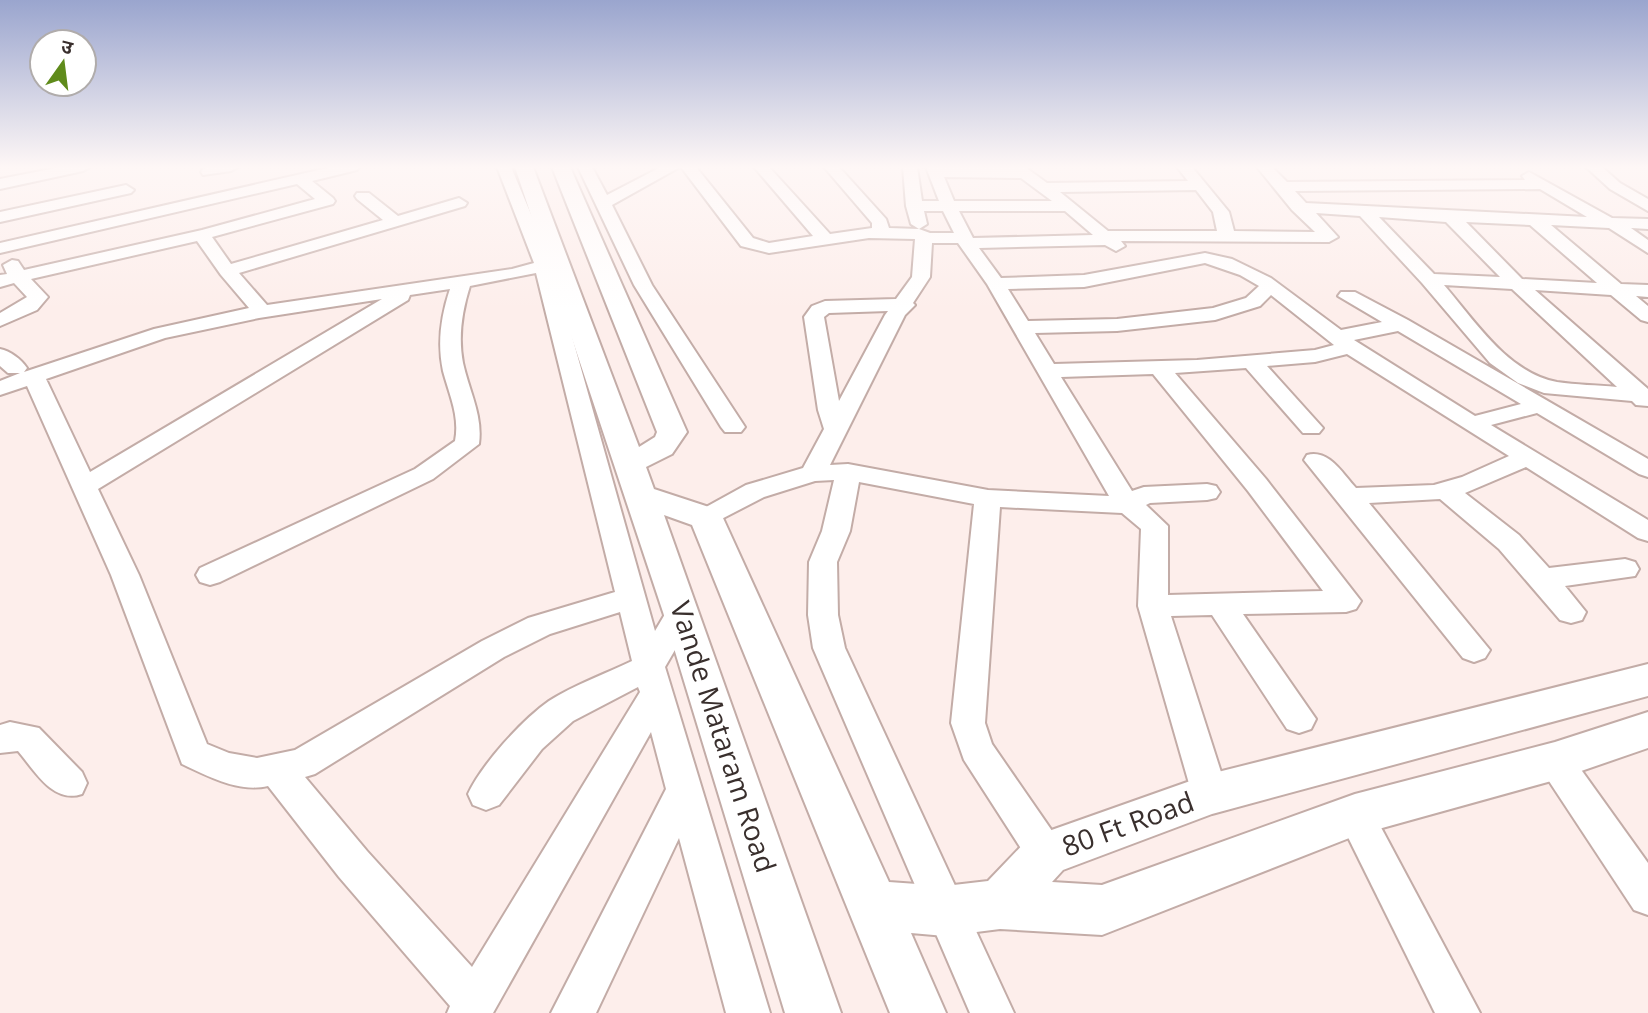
<svg xmlns="http://www.w3.org/2000/svg" width="1648" height="1013" viewBox="0 0 1648 1013" font-family="'Open Sans','Noto Sans Devanagari',sans-serif">
	<style>
		.lines { fill: none; stroke-linecap: round; stroke-linejoin: round }
		.minor-casing { stroke: #c3aca7; stroke-width: 4 }
		.major-casing { stroke: #c3aca7; stroke-width: 4 }
		.minor { fill: #fff; fill-rule: evenodd }
		.major { fill: #fff; fill-rule: evenodd }
		.labels { text-anchor: middle; stroke-width: 7; stroke-linejoin: round; paint-order: stroke }
		.near-street-label { font-size: 28px; fill: #392f2d; stroke: #fff }
	</style>
	<rect width="100%" height="100%" fill="#fdeeeb"/>
	<g class="lines">
		<defs>
			<g id="minor">
				<polygon points="61,167 90,167 83,171 0,189 0,179"/>
				<polygon points="210,167 238,167 231,171 203,175 201,172 203,169"/>
				<path d="M332,167h27l-2,3 -45,11 21,17 2,3 -2,3 -121,33 19,27 152,-44 -26,-21 -2,-3 2,-3h12l29,23 61,-18 8,5 -2,3 -226,67 28,32 245,-36 22,-6 -37,-96h14l39,92 8,-2 9,5 -3,4 -11,3 102,362 16,-27 11,-3 11,3 4,8 -32,55 105,346h-44l-47,-175 -83,175h-45l115,-224 -15,-57 -158,281h-46l3,-7 -111,-129 -71,-91c-30,7 -60,-10 -86,-22l-71,-189 -84,-189 -27,9v-14l20,-8h-12l-8,-7v-17c10,2 21,10 27,19l-3,4 130,-43 95,-21 -28,-33 -24,-34 -166,38 17,18 -11,13 -37,16v-13l27,-16 -13,-14 -14,4v-12l7,-1 -4,-9 9,-5 6,1 6,9 178,-40 113,-31 -18,-15 -297,69v-10zM536,273l79,319 -87,26 -46,23 -187,109 -38,8 -28,-5 -22,-9 -68,-169 -41,-86 310,-189 2,-5 40,-6c-9,27 -13,54 -7,82 6,23 17,45 12,70l-40,28 -215,99 -4,7 4,7 10,3 10,-3 213,-103 46,-35c4,-29 -10,-53 -16,-81 -5,-26 -1,-52 7,-77zM382,299l-292,173 -44,-93 119,-41 94,-20zM620,612l12,49c-27,13 -58,24 -83,40 -27,19 -67,63 -81,93l5,11 13,5 13,-5 43,-56 31,-28 65,-34 2,5 -168,275 -105,-116 -62,-74 10,-3 189,-117 46,-23z"/>
				<polygon points="578,167 592,167 607,195 661,167 680,167 612,205 652,285 745,427 741,432 725,432 721,427 634,285"/>
				<path d="M681,167h15l57,71 16,5 44,-7 -59,-69h15l61,67 42,-6v-5l-48,-56h15l47,52 3,9 30,1 -8,-5 -5,-18 -3,-39h14l5,34h17l-13,-34h99l22,16 141,-2 -11,-14h15l37,45 5,19 81,1 -23,-22 -35,-43h15l15,15 238,-2 -3,-4 7,-4 83,46 36,1v10l-17,-1 17,12v13l-39,-25 -58,-3 70,59 27,1v12l-12,-1 12,10v16l-7,-2 -30,-25 -76,-5 113,99v17l-12,-1 -4,-4 -88,-8 -26,-10 -28,-20 -68,-80 -62,-67 -44,-3 22,24 -9,5 -208,-1 4,5 -9,5 -11,-6 -126,3 22,30 83,-3 121,-22 27,6 39,19 70,52 41,-8 -44,-26 3,-4h14l53,28 240,139v18l-9,-3 -102,-61 -46,12 157,95v21l-10,-3 -112,-71 -61,26 54,42 30,33 76,-9 10,3 4,7 -4,7 -70,10 21,26 -4,8 -11,3 -11,-3 -61,-71 -59,-50 -71,4 121,147 -5,8 -11,4 -11,-4 -159,-198 3,-5c22,-6 35,18 49,33l78,-3 28,-8 47,-21 -162,-102 -32,8 -48,4 56,62 -4,5h-16l-57,-65 -71,5 91,106 95,122 -5,8 -10,3 -103,2 73,105 -5,10 -12,4 -12,-4 -75,-114 -41,1 57,178 -5,11 -13,5 -13,-5 -5,-11 -54,-188 3,-77 -19,-16 -122,-6 -15,216 7,21 67,97 6,13 -6,13 -13,5 -13,-5 -69,-107 -13,-37 23,-219 -115,-22 -9,49 -13,31 1,53 7,33 169,365h-44l-157,-365 -5,-33 1,-53 13,-31 12,-51 -19,1 -51,16 -58,30 -9,-3 -4,-6 4,-6 49,-27 57,-17 21,-39 -6,-19 -14,-93 8,-11 13,-5 71,-2 16,-22 3,-38 -46,-1 -100,15 -28,-7zM944,177l77,1 31,23h-98zM1540,189l47,28 -281,-14 -11,-12zM1196,190l17,22 4,19h-109l-48,-39zM924,211h19l11,22h-24l-11,-4 8,-5zM959,211h106l28,24 -120,3zM1379,217l67,5 54,55 -66,-3zM1466,222l64,3 67,58 -75,-4zM932,243h26l29,41 122,212 -121,-6 -140,-26 -18,1 75,-150 10,-10 -2,-2 17,-26zM1205,263l35,12 19,11 -13,12 -33,10 -96,11 -89,2 -20,-32 76,-2zM1444,285l68,4 105,98c-20,-2 -41,-2 -60,-5 -49,-9 -82,-61 -113,-97zM1271,295l63,50 -19,5 -118,10 -143,4 -19,-31 82,-2 98,-11 45,-14zM888,311l-3,4 -46,86 -15,-84 5,-4zM1398,331l123,73 -46,12 -121,-76zM1153,374l95,117 75,100 -155,4v-69l-22,-21 4,-2 57,-3 9,-2 4,-6 -4,-6 -9,-2 -63,3 -12,4 -71,-114z"/>
				<polygon points="1586,167 1602,167 1620,183 1648,199 1648,211 1610,189"/>
				<polygon points="126,185 134,190 131,193 0,222 0,212"/>
				<path d="M10,722l29,6 43,44 5,11 -5,11c-29,10 -47,-23 -64,-43l-18,2v-28z"/>
				<polygon points="1555,746 1567,750 1648,863 1648,915 1634,910 1543,772 1538,761 1543,750"/>
				<polygon points="1355,798 1368,803 1480,1013 1435,1013 1337,815 1342,803"/>
			</g>
			<polygon id="major" points="515,167 533,167 639,447 655,437 657,432 552,167 570,167 687,432 672,454 646,467 654,489 718,510 723,518 889,882 945,886 988,881 1029,838 1210,774 1648,664 1648,696 1212,814 1063,870 1052,882 1102,885 1355,794 1555,742 1648,712 1648,748 1555,780 1357,835 1102,935 1000,929 945,936 911,933 946,1013 890,1013 692,525 664,515 841,1013 785,1013 663,612"/>
		</defs>
		<use href="#minor" class="minor-casing"/>
		<use href="#major" class="major-casing"/>
		<use href="#minor" class="minor"/>
		<use href="#major" class="major"/>
	</g>
	<linearGradient id="sky" x2="0" y2="1"><stop stop-color="#9aa5ce"/><stop offset="0.54" stop-color="#fef7f6"/><stop offset="1" stop-color="#fef7f6" stop-opacity="0"/></linearGradient>
	<rect width="1648" height="309" fill="url(#sky)"/>
	<g class="labels">
		<g class="near-street-label">
			<text transform="translate(723 737) rotate(72)" y="10">Vande Mataram Road</text>
			<text transform="translate(1128 824) rotate(-20)" y="10">80 Ft Road</text>
		</g>
	</g>
	<g transform="translate(63 63) rotate(14)"><circle r="33" fill="#ffffff" stroke="#b0acab" stroke-width="2"/>
	<path d="M0-5L12 26L0 18L-12 26Z" fill="#5f8b1b"/>
	<text y="-10" font-size="19" font-weight="bold" text-anchor="middle" fill="#392f2d">उ</text>
	</g>
</svg>
